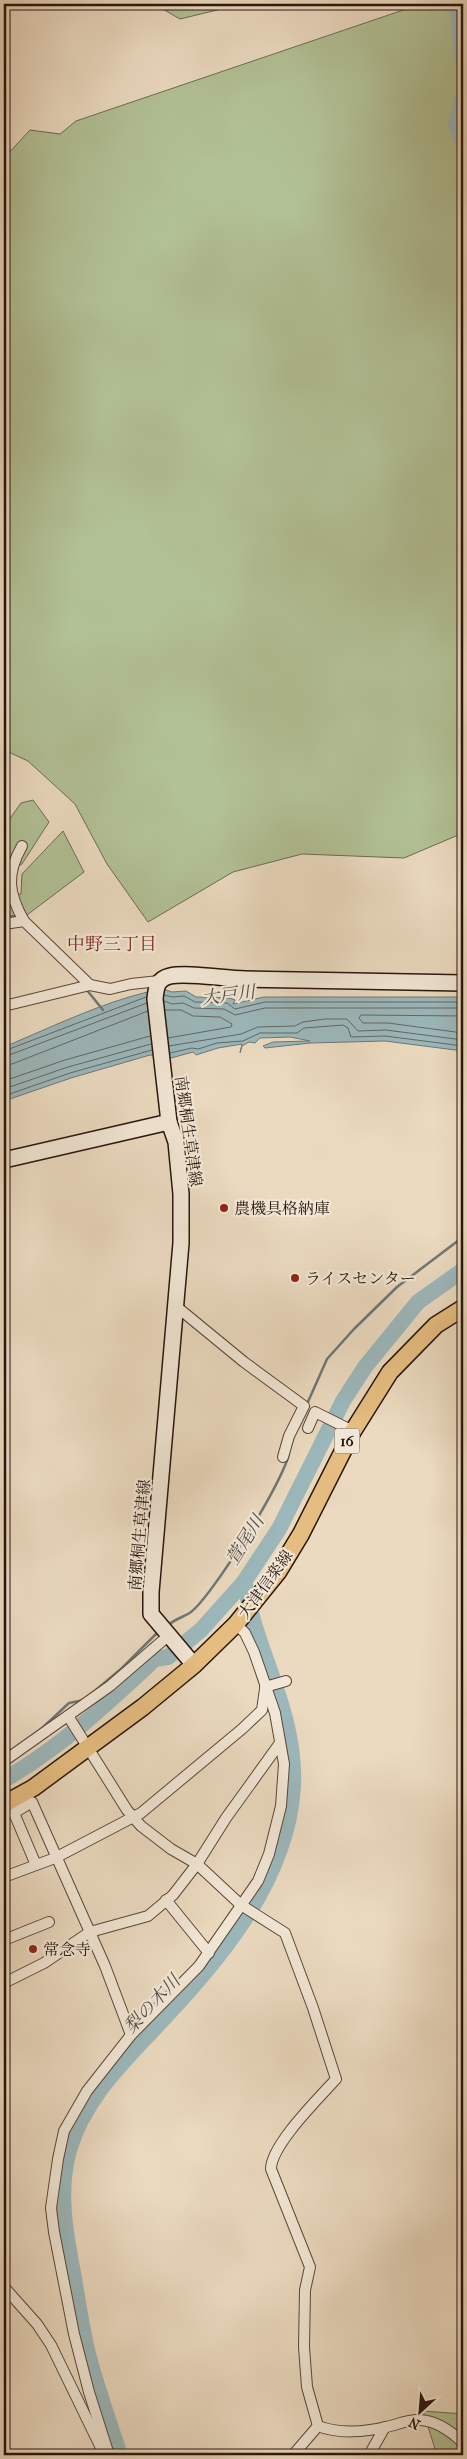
<svg xmlns="http://www.w3.org/2000/svg" width="467" height="2459" viewBox="0 0 467 2459" font-family="'IM FELL French Canon','Noto Serif JP',serif">
	<style>
		.green { fill: #b2c196; stroke: #6d6b51 }
		.water { fill: #9cb8bc; stroke: #6e7776 }
		.lines { fill: none; stroke-linecap: round; stroke-linejoin: round }
		.shore { stroke: #626664; stroke-width: 1 }
		.stream { stroke: #6e7776; stroke-width: 2.5 }
		.river { stroke: #9cb8bc; stroke-width: 16 }
		.street-casing { stroke: #594639; stroke-width: 12 }
		.secondary-casing { stroke: #28150c; stroke-width: 18 }
		.primary-casing { stroke: #28150c; stroke-width: 19 }
		.street { stroke: #f2e7d6; stroke-width: 10 }
		.secondary { stroke: #f2e7d6; stroke-width: 15 }
		.primary { stroke: #e6bd80; stroke-width: 16 }
		.poi-dot { fill: #8f2418; stroke: #f2e7d6; stroke-width: 2 }
		.labels { text-anchor: middle; stroke-width: 4.5; stroke-linejoin: round; paint-order: stroke }
		.shield { fill: #f2e7d6; stroke: #655449; stroke-width: 1 }
		.shield-label { font-size: 15px; font-weight: bold; fill: #28150c }
		.street-label { font-size: 16px; fill: #28150c; stroke: #f2e7d6 }
		.poi-label { font-size: 16px; fill: #28150c; stroke: #f2e7d6; text-anchor: start }
		.neighbourhood-label { font-size: 18px; fill: #7a1f14; stroke: #f2e7d6 }
		.water-label { font-size: 18px; font-style: italic; fill: #514e4a; stroke: #f2e7d6 }
	</style>
	<rect width="100%" height="100%" fill="#ebdac0"/>
	<filter id="stains"><feTurbulence type="fractalNoise" baseFrequency=".004" numOctaves="4"/><feColorMatrix values="0 0 0 0 .2 0 0 0 0 .09 0 0 0 0 .02 0 0 0 .5 -.17"/></filter>
	<radialGradient id="worn" r=".72"><stop offset=".6" stop-color="#630" stop-opacity="0"/><stop offset="1" stop-color="#630" stop-opacity=".3"/></radialGradient>
	<g class="green">
		<polygon points="154,4 242,4 180,19"/>
		<polygon points="421,4 463,4 463,833 404,858 302,854 233,872 148,922 107,864 75,804 28,761 4,750 4,158 30,130 60,134 76,121"/>
		<polygon points="33,800 49,822 22,864 4,874 4,827 21,803"/>
		<polygon points="63,831 84,872 27,915 4,916 4,895 21,894 22,874"/>
		<polygon points="423,2411 463,2414 463,2455 437,2455"/>
	</g>
	<path class="water" d="M163,989l9,3 14,-1 10,6 34,1 5,2 -2,4 31,-7h199v54l-78,-10 -75,2 -45,5 -2,-2 10,-4 37,-1 -20,-4 -30,1 -5,5 -6,-1 -7,4 -2,7 2,-9 -24,4 -22,7 -3,-3 -22,6 -21,-3 -79,23 -67,23v-54c48,-20 109,-50 159,-58z"/>
	<g class="lines">
		<g class="shore">
			<polyline points="164,995 172,997 184,996 195,1002 227,1003 235,1009 265,1002 463,1002"/>
			<polyline points="164,1001 172,1004 183,1003 194,1008 224,1009 235,1015 265,1008 463,1008"/>
			<polyline points="165,1010 181,1010 193,1016 220,1017 232,1024 231,1027 168,1038"/>
			<polyline points="463,1016 361,1015 359,1018 363,1023 388,1023 463,1033"/>
			<polyline points="169,1046 241,1034 258,1027 295,1026 303,1022 325,1019 347,1019 358,1031 386,1030 463,1040"/>
			<polyline points="4,1051 146,997"/>
			<polyline points="170,1053 192,1048 198,1049 217,1043 243,1041 260,1033 297,1033 304,1028 343,1025 348,1028 351,1037 385,1036 463,1046"/>
			<polyline points="4,1057 147,1003"/>
			<polyline points="4,1065 12,1064 148,1011"/>
			<polyline points="4,1081 65,1060 150,1036"/>
			<polyline points="4,1089 68,1067 151,1044"/>
			<polyline points="4,1096 70,1073 152,1050"/>
		</g>
		<g class="stream">
			<polyline points="4,916 14,917"/>
			<polyline points="86,989 103,1010"/>
			<polyline points="307,1404 327,1359 354,1329 397,1287 463,1237"/>
			<path d="M168,1625c7,-6 16,-8 23,-13 22,-17 94,-133 98,-159"/>
			<polyline points="90,1695 122,1668 159,1631"/>
			<polyline points="40,1730 69,1703 84,1700"/>
			<polyline points="4,1755 11,1750"/>
		</g>
		<g class="river">
			<polyline points="457,4 463,61"/>
			<polyline points="463,96 456,124 463,141"/>
			<path d="M4,1780c57,-33 103,-76 151,-121l13,-2 33,-27 43,-48 35,-53 64,-128 22,-34 53,-65 45,-32"/>
			<path d="M120,2455c-11,-33 -23,-67 -32,-101 -6,-25 -10,-51 -14,-76 -8,-42 -17,-85 -5,-128 15,-50 51,-85 85,-121 63,-67 133,-146 139,-242 3,-58 -22,-109 -39,-163 -4,-14 -6,-28 -10,-42"/>
		</g>
		<defs>
			<g id="street">
				<path d="M22,846c-16,28 -14,47 2,75"/>
				<polyline points="4,924 24,921 90,985"/>
				<polyline points="4,1006 90,985 110,989 131,984 159,981"/>
				<polyline points="177,1307 244,1362 304,1406 289,1436 283,1457"/>
				<polyline points="308,1428 315,1412 353,1431"/>
				<polyline points="265,1687 286,1681"/>
				<path d="M68,1716l59,94 14,16 30,23 26,15 44,41 44,28 28,75 23,71c-17,19 -65,66 -65,90l39,98 -5,23 -1,57 3,40 11,39c20,8 47,6 68,1 11,-2 22,-8 34,-7 16,1 32,12 43,23"/>
				<polyline points="4,1761 110,1686 168,1636"/>
				<polyline points="36,1865 14,1813 32,1802 105,1966 131,2035"/>
				<polyline points="4,1877 55,1858 141,1813 242,1729 262,1710 265,1689"/>
				<polyline points="166,1900 209,1953"/>
				<polyline points="4,1940 49,1922"/>
				<polyline points="4,1983 44,1963 90,1932 148,1916 173,1895 197,1864 226,1818 280,1743"/>
				<polyline points="4,2287 37,2324 51,2345 103,2452"/>
				<polyline points="109,2455 89,2392 74,2334 54,2232 51,2208 58,2159 64,2131 87,2091 131,2035 199,1966 258,1881 269,1854 281,1806 284,1764 275,1713 254,1652 245,1633 236,1624"/>
				<polyline points="293,2455 318,2426"/>
				<polyline points="369,2455 385,2427"/>
			</g>
			<g id="secondary">
				<polyline points="4,1160 169,1122"/>
				<path d="M194,1665l-43,-51v-22l30,-349v-49l-5,-52 -7,-20 -14,-123c1,-11 2,-20 15,-23 18,-4 55,3 76,3 72,1 145,3 217,4"/>
			</g>
			<polyline id="primary" points="4,1804 33,1788 143,1707 194,1665 236,1624 278,1572 301,1534 353,1431 390,1372 436,1325 463,1308"/>
		</defs>
		<use href="#street" class="street-casing"/>
		<use href="#secondary" class="secondary-casing"/>
		<use href="#primary" class="primary-casing"/>
		<use href="#street" class="street"/>
		<use href="#secondary" class="secondary"/>
		<use href="#primary" class="primary"/>
	</g>
	<g class="poi-dot">
		<circle cx="224" cy="1208" r="5"/>
		<circle cx="295" cy="1278" r="5"/>
		<circle cx="33" cy="1949" r="5"/>
	</g>
	<g class="labels">
		<rect class="shield" x="334.5" y="1428.5" width="25" height="25" rx="4"/>
		<g class="shield-label">
			<text x="347" y="1446">16</text>
		</g>
		<g class="street-label">
			<text transform="translate(189 1131) rotate(82)" y="6">南郷桐生草津線</text>
			<text transform="translate(139 1535) rotate(-85)" y="6">南郷桐生草津線</text>
			<text transform="translate(265 1584) rotate(-54)" y="6">大津信楽線</text>
		</g>
		<g class="poi-label">
			<text x="234" y="1214">農機具格納庫</text>
			<text x="305" y="1284">ライスセンター</text>
			<text x="43" y="1955">常念寺</text>
		</g>
		<g class="neighbourhood-label">
			<text x="112" y="950">中野三丁目</text>
		</g>
		<g class="water-label">
			<text transform="translate(228 995) rotate(-7)" y="6">大戸川</text>
			<text transform="translate(245 1540) rotate(-58)" y="6">萱尾川</text>
			<text transform="translate(152 2004) rotate(-47)" y="6">梨の木川</text>
		</g>
	</g>
	<rect width="467" height="2459" fill="none" stroke="#ebdac0" stroke-width="20"/>
	<rect x="5" y="5" width="457" height="2449" fill="none" stroke="#28150c" stroke-width="2.5"/>
	<rect x="10" y="10" width="447" height="2439" fill="none" stroke="#28150c"/>
	<g transform="translate(420 2412) rotate(206)" stroke="#f2e7d6" stroke-width="4" paint-order="stroke">
	<path d="M0-4L9 19L0 12L-9 19Z" fill="#28150c"/>
	<text y="-8" font-size="14" font-weight="bold" text-anchor="middle" fill="#28150c">N</text>
	</g>
	<rect width="100%" height="100%" filter="url(#stains)"/>
	<rect width="100%" height="100%" fill="url(#worn)"/>
</svg>
